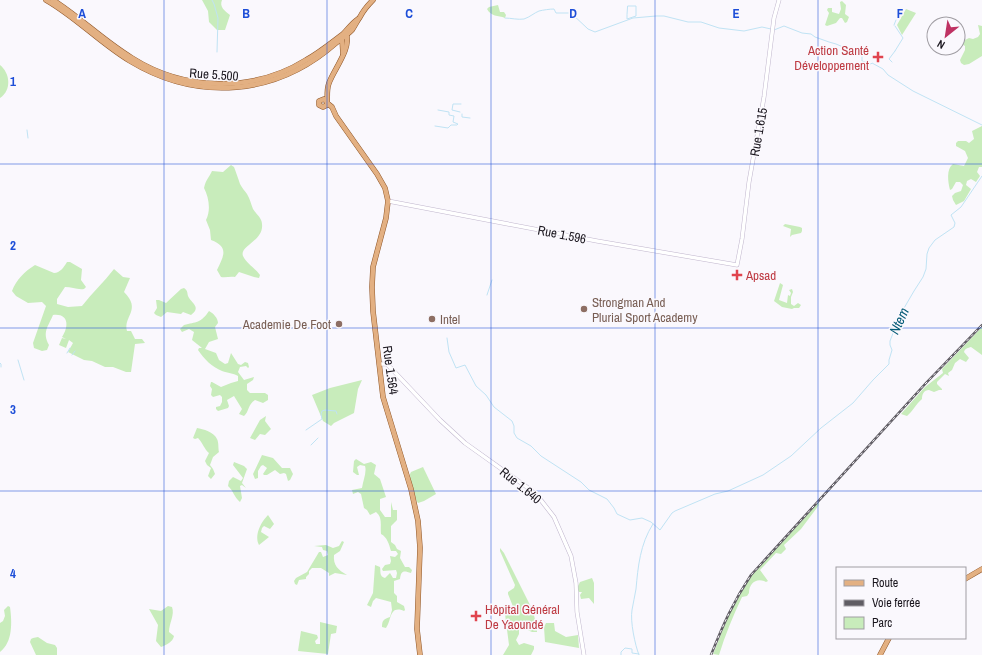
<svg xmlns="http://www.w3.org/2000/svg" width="982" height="655" viewBox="0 0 982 655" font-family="'Archivo Narrow',sans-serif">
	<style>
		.green { fill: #c8ecbb }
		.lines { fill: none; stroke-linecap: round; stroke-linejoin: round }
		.stream { stroke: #c0e3f4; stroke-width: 1 }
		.minor-casing { stroke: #c0b6cd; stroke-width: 4.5 }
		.major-casing { stroke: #905729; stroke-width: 5.5 }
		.minor { stroke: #fff; stroke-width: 3.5 }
		.major { stroke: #e3b082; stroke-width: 4.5 }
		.rail-casing { stroke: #605d64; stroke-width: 2.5 }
		.rail { stroke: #faf8fd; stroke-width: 1; stroke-dasharray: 3; stroke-linecap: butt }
		.grid { fill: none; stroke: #1d4ed8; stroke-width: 1; stroke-opacity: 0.55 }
		.health-dot { fill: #e0444e; stroke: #faf8fd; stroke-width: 1.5 }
		.education-dot { fill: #8d6e63; stroke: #faf8fd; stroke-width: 1.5 }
		.labels { text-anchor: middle; stroke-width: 3; stroke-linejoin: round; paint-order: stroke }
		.health-label { font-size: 13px; fill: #be3a42; stroke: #faf8fd; text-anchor: start }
		.street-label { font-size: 13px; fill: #19151d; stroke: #faf8fd }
		.education-label { font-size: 13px; fill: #785e54; stroke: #faf8fd; text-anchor: start }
		.water-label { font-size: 14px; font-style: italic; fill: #055b77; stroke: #faf8fd }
		.grid-label { font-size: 13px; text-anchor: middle; font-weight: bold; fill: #1d4ed8; stroke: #faf8fd; stroke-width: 3; stroke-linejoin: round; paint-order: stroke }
	</style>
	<rect width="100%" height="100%" fill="#faf8fd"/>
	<g class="green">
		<path d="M202,0h20c-3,7 3,11 8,15l-5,15h-8l-8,-8 -1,-11z"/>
		<polygon points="842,1 846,5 845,14 849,17 847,22 845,23 842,18 840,18 836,23 827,26 825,25 829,13 827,10 828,8 832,8 832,12 839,14 841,9 840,2"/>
		<path d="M498,5l2,7h4l2,3 -1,3c-7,-3 -14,-1 -18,-9l2,-2z"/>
		<polygon points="906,9 916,13 902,35 897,25"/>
		<polygon points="978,25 982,26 982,56 969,64 964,65 961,63 960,60 965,50 965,46 958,42 958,36 965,40 969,38 973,39 978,37 980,34"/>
		<path d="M0,65c10,8 12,25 0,33z"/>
		<path d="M982,126v41h-3l-2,5 3,4 -4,6 -5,-3 -4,2 -1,4 5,4 -7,12 -8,4 -3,-5 -1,-4 3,-3 6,-2 2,-6 -3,-3h-4l-4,7 -2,1c-2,-8 -4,-21 3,-26l11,2 4,-8 -3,-7 -9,-5v-3l2,-2h8l3,2 5,-4 -2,-8z"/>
		<path d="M231,165l3,2c2,5 4,11 6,17 2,4 5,7 7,10 3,5 4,10 6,15 3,5 9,9 9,15 2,17 -23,22 -19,32 4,8 12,12 17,19l-1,3 -5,-1 -15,-5 -4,5c-5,-1 -9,1 -14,0l-4,-7c6,-13 13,-23 -6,-30l-1,-10 -4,-10c5,-10 3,-22 -2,-32 2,-9 5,-10 8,-17l11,1z"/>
		<polygon points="785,224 800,227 802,228 802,231 801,233 792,235 790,237 791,229 783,226"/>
		<path d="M67,262h3l12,7 -1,11 5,7 -2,2c-7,1 -12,-2 -19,-2l-8,12v5l11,3 14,-1c10,-13 22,-24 32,-37l9,8 7,1 -6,14c18,18 -1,24 3,39h4l4,8h7l3,4 -10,1 -4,28h-5l-13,-5h-8l-13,-6 -8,-1 -16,-8 5,-9 -4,-3 -3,8 -7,-3 3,-7 4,1 -4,-2c7,-10 7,-24 -9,-22 -5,12 -11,17 -4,30l-2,5 -5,1 -8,-3 -1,-5 13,-37 -4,-4 -14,1 -12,-7 -4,-5c4,-11 13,-20 23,-26l19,8c6,0 10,-6 13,-11z"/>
		<polygon points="780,283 783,285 779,300 787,303 788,295 790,296 791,293 789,290 792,289 793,292 791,297 791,304 794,306 798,303 801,305 799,308 794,308 792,309 782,307 774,301"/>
		<path d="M184,288c4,3 3,4 4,8 3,7 14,11 3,19l-8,-3 -2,2 -14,-2 -6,5 -5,-2 -2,-2 3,-5 -1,-8h3l7,3 15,-14z"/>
		<path d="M209,311c4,2 9,7 9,12l-3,4 3,12 -9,3 -4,7 11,4 3,7 6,4 3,-1 3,-10 7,11 3,1 4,-3 3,1 1,4 -1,1 -2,-2 -6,1 -2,5 6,8 10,-3 -1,3 -6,4v6l3,3h15l3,2v5l-5,3 -8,-3c-7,4 -6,12 -11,16l-5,-2 3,-5 -8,-13 -7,4 2,6 -1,2 -10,3 -2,-2v-2l4,-1 2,-4v-5l-2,-2 -7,2 -2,-2 1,-6 -2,-3 1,-4h1l9,5 10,-4 7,-2v-5c-5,-3 -10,-3 -16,-5 -10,-4 -18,-12 -24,-21l1,-2h3l-10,-8 2,-8 -5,-3 -7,3 -2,-3 4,-4c12,-3 17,-2 25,-14z"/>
		<path d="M982,327v28l-11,-8c-3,1 -6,1 -7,5l5,6 -3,4 -6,-3 -5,4 -3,7 -4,3 1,3 -4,-2 -8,8v2l5,5v1h-3l-5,2 -5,-2c-5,0 -7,4 -7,9 -6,5 -9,12 -15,17l-6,-2 24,-27 18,-14 -1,-4z"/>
		<polygon points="362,380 358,389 354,413 334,423 331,426 323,421 312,395 330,388"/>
		<polygon points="266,416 265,421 271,429 265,435 260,434 255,440 250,438 260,420"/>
		<path d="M197,428c6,1 17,4 20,11 2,4 1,9 2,13l-6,5 -3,8 3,4 2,5 -4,5 -3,-3 3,-8 -4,-3 -2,-4 4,-8c-5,-4 -6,-10 -11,-15l-3,1 -2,-1z"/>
		<polygon points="262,455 273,458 282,468 290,468 293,474 290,480 288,481 286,474 284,473 280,474 275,470 267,475 264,475 263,474 267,468 263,465 261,466 258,471 258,478 255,479 253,474"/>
		<path d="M356,459l8,5 7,-2 5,3 -2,9 6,5 6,18 -6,2v11l5,7h6v-15l2,8h4v10l-6,6v16l4,3 2,4 4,2 -1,7 5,9h4l3,3 -1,3c-8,-3 -10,-2 -11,6l-6,2v12l3,3v6l7,4 1,4 -1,1c-15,-6 -12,9 -18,17l-4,-1c0,-7 2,-8 8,-10l2,-7 -1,-8 -15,-4 -3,3 -2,6 -4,-2 6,-12 2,-28 5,2c1,5 -1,9 5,11l5,-5 3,5h3l1,-5 -1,-3 -13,1 -1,-2 3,-4 5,-1 1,-3 -1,-5 5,1 3,-3 -2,-3h-5c-2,-7 -4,-14 -10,-17 -1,-9 2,-16 -5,-22l-6,3 -3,-5 -3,-2 -3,-14 -3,-2 -5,2 -1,-4 10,-2c1,-7 5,-16 3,-22l-5,-1 -3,2 2,8h-2l-4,-3 1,-11z"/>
		<path d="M234,462l10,4 3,3 -5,14 4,5 -4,-3 -2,1 2,12 -2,4c-6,-5 -7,-12 -12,-16l1,-5 4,-4 8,4 2,-3 -10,-13z"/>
		<path d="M423,467l13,27 -12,7 -6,2c-5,-7 -8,-20 -8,-29l1,-2z"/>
		<path d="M819,502v3l-18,24 -17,16 2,4 -5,5 -5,-1 -16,17 8,11 -2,1c-9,-5 -17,1 -17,11l-2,3 -5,1c-9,19 -17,38 -23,58l-6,-1 1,-2 15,-38 21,-37z"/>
		<path d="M268,515l6,9 -4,5 -6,-3 -2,2 -1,4 8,5 -10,8c-5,-10 2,-23 9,-30z"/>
		<path d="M342,541l2,1 -4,9 -6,4c-1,10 4,15 13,20l-12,-2 -6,3v-3l-8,-5h-9l-3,3v3l-3,3v2l-7,1 -2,5 -2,-1 -1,-3 2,-3 11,-6 12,-20h2l2,5 5,-2 -1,-4 -4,-1 -1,-3 -8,-1 12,-1 7,3 6,-2z"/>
		<polygon points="500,548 504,553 533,611 537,628 537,632 532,632 519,626 519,634 516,640 519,645 524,643 534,646 534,649 531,655 503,655 509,645 505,614 508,611 512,611 514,609 508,594 508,592 514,588 515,585 500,551"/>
		<polygon points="592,578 594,583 594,604 589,598 581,599 580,595 582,592 579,592 577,588 580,582"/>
		<path d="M8,606l2,1c2,15 3,35 -10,45v-29l3,-2 2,-5 -1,-6z"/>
		<path d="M168,606l4,1c3,8 -3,16 -3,25l5,4c-1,6 -8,9 -13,11l-5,-6 2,-16 -9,-16 12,2z"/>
		<polygon points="320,622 337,626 336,633 331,634 328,654 298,651 301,631 317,635 318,638 315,641 316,644 320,644"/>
		<polygon points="546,623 554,623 555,631 566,637 578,635 579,648 545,642 544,627"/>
		<polygon points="38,637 47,643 55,645 57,648 57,655 36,655 30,642 31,639 33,638"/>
	</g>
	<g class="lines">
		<g class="stream">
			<polyline points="212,0 214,4 218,18 217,52"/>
			<polygon points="628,6 636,6 636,16 627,19 627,15"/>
			<path d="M505,18c6,0 13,2 19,1 6,-2 10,-6 15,-8 4,-1 11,-2 15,-2l2,4h15l17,16 7,3 38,-14 23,-2h8l24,6h13l18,6 25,3 18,-4 9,2"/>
			<polyline points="894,25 896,20"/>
			<polyline points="895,26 903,38 895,51"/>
			<polyline points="774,30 784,26 802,33 811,34 815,37 829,42 836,44 862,55 862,61 871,64 872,63 883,69 888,75 913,91 982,125"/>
			<polyline points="892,62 889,59 895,51"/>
			<polyline points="460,112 452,110 453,104 461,104"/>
			<polyline points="462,114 462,117 470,118"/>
			<polyline points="435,126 448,128 451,125 457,125 458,124 453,122 454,116 449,115 449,112 438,110"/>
			<polyline points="27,130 28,138"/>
			<polyline points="487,295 492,280"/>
			<polyline points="447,338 449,352 456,368 465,365 476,386 486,395 494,407 512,421 514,426 514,433 517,438 531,446 541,456 581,482 589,490 607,499 614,508 617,514 630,520 642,518 651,522 660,530 672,513 675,511 715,494 728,491 763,475 791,456 821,428 853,403 873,380 889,364 889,360 892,350 890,345 890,341 900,315 914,291 923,277 926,269 927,254 929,248 935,240 954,227 955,223 951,215 961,207 982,176"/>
			<polyline points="67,353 70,348"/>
			<polyline points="72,355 75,351"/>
			<polyline points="18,360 24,380"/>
			<polyline points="0,363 1,364 1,367"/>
			<polyline points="306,430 322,419 321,414 322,411 325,410 336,411 337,414"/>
			<polyline points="311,445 318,438"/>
			<polyline points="621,655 621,652 625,648 632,649 632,653 639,654"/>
			<path d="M639,655c-4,-10 -9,-34 -7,-45 1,-7 3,-14 4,-21 2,-22 4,-45 17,-65"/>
		</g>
		<defs>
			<g id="minor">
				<polyline points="388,201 597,241 737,265 742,239 749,182 764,97 774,18 779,0"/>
				<polyline points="379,364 387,364 440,420 465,443 531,490 540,499 554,517 571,556 576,583 577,612 584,655"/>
			</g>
			<g id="major">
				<path d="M46,0c30,17 54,43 84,61 68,41 146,35 206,-18 5,-4 11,-8 16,-13 3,-4 5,-9 8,-13 3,-6 8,-12 13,-17"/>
				<path d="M53,0c28,18 51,41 79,58 52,33 121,35 174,2 13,-7 25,-17 37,-26 5,-5 9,-11 15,-15"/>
				<polyline points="342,38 343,54"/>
				<path d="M327,102l-3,-3 -5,2v4l4,2 4,-2c1,-7 -1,-14 2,-22 5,-14 23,-35 17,-50"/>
				<polyline points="327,103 332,107 336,116 377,174 385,188 388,201 386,218 373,267 372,287 373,311 383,397 411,489 418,521 420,548 417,629 420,655"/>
				<polyline points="965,579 982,569"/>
				<polyline points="880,655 889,638"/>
			</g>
		</defs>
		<use href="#minor" class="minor-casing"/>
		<use href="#major" class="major-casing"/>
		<use href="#minor" class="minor"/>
		<use href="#major" class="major"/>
		<defs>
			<path id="rail" d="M711,655c12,-30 22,-53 40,-80l175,-192 56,-58"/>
		</defs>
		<use href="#rail" class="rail-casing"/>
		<use href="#rail" class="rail"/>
	</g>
	<path class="grid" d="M164,0v655M327,0v655M491,0v655M655,0v655M818,0v655M0,164h982M0,328h982M0,491h982"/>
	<g class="health-dot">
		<path d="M876 51h4v4h4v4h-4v4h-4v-4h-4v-4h4z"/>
		<path d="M735 269h4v4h4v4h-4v4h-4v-4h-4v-4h4z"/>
		<path d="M474 610h4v4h4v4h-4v4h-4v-4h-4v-4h4z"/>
	</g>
	<g class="education-dot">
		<circle cx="584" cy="309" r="4"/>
		<circle cx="432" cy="319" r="4"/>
		<circle cx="339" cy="324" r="4"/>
	</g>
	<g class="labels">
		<g class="health-label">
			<text x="869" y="55" text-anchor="end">Action Santé<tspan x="869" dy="15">Développement</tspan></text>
			<text x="746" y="280">Apsad</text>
			<text x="485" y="614">Hôpital Général<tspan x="485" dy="15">De Yaoundé</tspan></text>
		</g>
		<g class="street-label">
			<text transform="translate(214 74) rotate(4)" y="5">Rue 5.500</text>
			<text transform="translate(758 132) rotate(-80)" y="5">Rue 1.615</text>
			<text transform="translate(562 234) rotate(11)" y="5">Rue 1.596</text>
			<text transform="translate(391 370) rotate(82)" y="5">Rue 1.564</text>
			<text transform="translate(521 485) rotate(39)" y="5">Rue 1.640</text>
		</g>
		<g class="education-label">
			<text x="592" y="307">Strongman And<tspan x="592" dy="15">Plurial Sport Academy</tspan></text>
			<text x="440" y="324">Intel</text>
			<text x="331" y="329" text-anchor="end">Academie De Foot</text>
		</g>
		<g class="water-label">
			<text transform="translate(899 321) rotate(-65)" y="5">Ntem</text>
		</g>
	</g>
	<g class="grid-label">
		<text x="82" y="18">A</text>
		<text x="246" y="18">B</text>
		<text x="409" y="18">C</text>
		<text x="573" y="18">D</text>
		<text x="736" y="18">E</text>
		<text x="900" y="18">F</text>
		<text x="13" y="86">1</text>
		<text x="13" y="250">2</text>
		<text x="13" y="414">3</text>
		<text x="13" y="578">4</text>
	</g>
	<rect x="836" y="567" width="130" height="72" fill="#faf8fd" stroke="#a09da3"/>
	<rect x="844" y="580" width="20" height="6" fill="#e3b082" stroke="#a09da3"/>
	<text x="872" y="587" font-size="12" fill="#19151d">Route</text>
	<rect x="844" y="600" width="20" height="6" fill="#605d64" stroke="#a09da3"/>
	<text x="872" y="607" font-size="12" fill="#19151d">Voie ferrée</text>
	<rect x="844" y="617" width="20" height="12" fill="#c8ecbb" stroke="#a09da3"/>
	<text x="872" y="627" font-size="12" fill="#19151d">Parc</text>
	<g transform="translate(946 36) rotate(210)"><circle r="19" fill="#faf8fd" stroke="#a09da3"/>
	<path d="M0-3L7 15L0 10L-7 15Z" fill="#bf3263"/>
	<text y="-6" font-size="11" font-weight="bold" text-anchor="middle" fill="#19151d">N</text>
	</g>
</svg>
